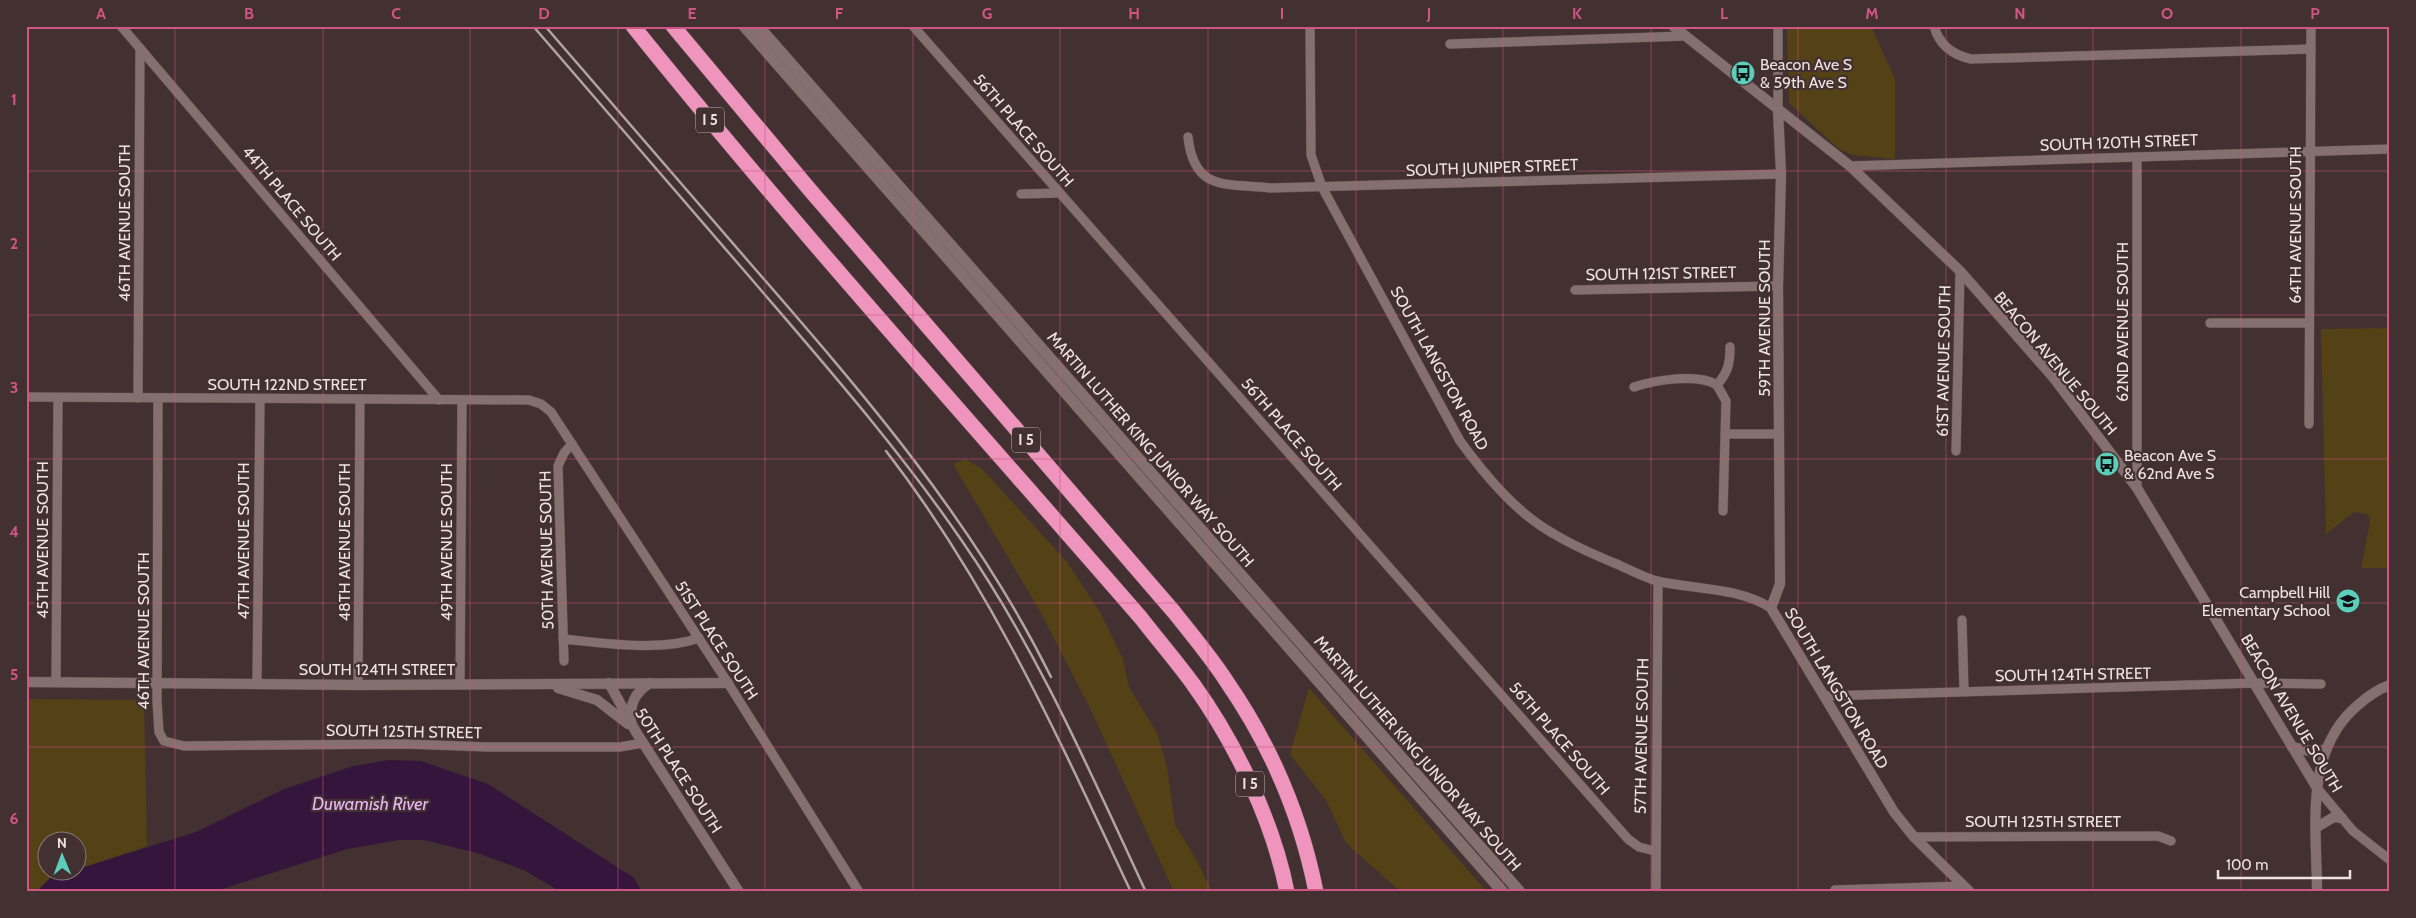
<svg xmlns="http://www.w3.org/2000/svg" width="2416" height="918" viewBox="0 0 2416 918" font-family="Cabin,sans-serif">
	<style>
		.green { fill: #544216 }
		.water { fill: #35153c }
		.lines { fill: none; stroke-linecap: round; stroke-linejoin: round }
		.minor-casing { stroke: #5c4e4d; stroke-width: 10 }
		.tertiary-casing { stroke: #5c4e4d; stroke-width: 11 }
		.secondary-casing { stroke: #5c4e4d; stroke-width: 12 }
		.motorway-casing { stroke: #5c4e4d; stroke-width: 16 }
		.minor { stroke: #84706e; stroke-width: 9 }
		.tertiary { stroke: #84706e; stroke-width: 10 }
		.secondary { stroke: #84706e; stroke-width: 11 }
		.motorway { stroke: #ef95bd; stroke-width: 15 }
		.rail { stroke: #b2a4a3; stroke-width: 2.5 }
		.grid { fill: none; stroke: #d05584; stroke-width: 1; stroke-opacity: 0.55 }
		.labels { text-anchor: middle; stroke-width: 4.5; stroke-linejoin: round; paint-order: stroke }
		.shield { fill: #423130; stroke: #bbaead; stroke-width: 1 }
		.shield-label { font-size: 15px; font-weight: bold; fill: #efe3e2 }
		.poi-label { font-size: 16px; fill: #efe3e2; stroke: #423130; text-anchor: start }
		.street-label { font-size: 16px; fill: #efe3e2; stroke: #423130 }
		.water-label { font-size: 18px; font-style: italic; fill: #ebb4f8; stroke: #423130 }
		.neatline { fill: none; stroke: #d05584; stroke-width: 2 }
		.grid-label { font-size: 16px; text-anchor: middle; font-weight: bold; fill: #d05584 }
	</style>
	<rect width="100%" height="100%" fill="#423130"/>
	<g class="green">
		<polygon points="1787,26 1871,26 1895,79 1895,159 1852,155 1838,148 1789,103"/>
		<polygon points="2390,328 2390,568 2361,568 2370,521 2368,514 2354,512 2326,534 2321,329"/>
		<polygon points="965,459 982,469 1067,562 1100,612 1123,659 1129,687 1157,733 1167,767 1175,825 1196,859 1212,892 1174,892 1091,710 1041,613 953,464"/>
		<polygon points="1309,688 1487,892 1401,892 1346,843 1326,800 1290,754"/>
		<polygon points="26,699 144,700 147,846 78,869 78,840 48,840 48,870 73,871 50,878 36,892 26,892"/>
	</g>
	<polygon class="water" points="389,760 421,761 488,784 634,878 642,892 561,892 524,870 477,853 424,840 400,840 347,849 213,892 36,892 50,878 196,832 284,789 353,766"/>
	<g class="lines">
		<defs>
			<g id="minor">
				<polyline points="121,26 439,400"/>
				<polyline points="913,26 1628,839 1639,847 1655,851"/>
				<path d="M1310,26l1,129 11,32 138,254c25,34 56,72 94,93 20,12 43,22 65,31 13,6 28,14 42,17 36,7 78,6 110,26"/>
				<polyline points="1778,26 1778,110"/>
				<path d="M1934,26c5,19 19,29 37,33l340,-10"/>
				<polyline points="1450,44 1686,36"/>
				<path d="M1188,137c6,55 38,46 82,51l511,-14"/>
				<polyline points="2137,157 2137,488"/>
				<polyline points="1850,166 2390,149"/>
				<polyline points="1021,194 1060,193"/>
				<polyline points="1575,290 1778,286"/>
				<polyline points="2210,323 2309,323"/>
				<path d="M1634,387c21,-7 64,-14 83,-2"/>
				<polyline points="26,397 529,400 541,404 551,412 728,683 859,892"/>
				<polyline points="138,398 140,48"/>
				<polyline points="158,398 157,701 159,732 164,741 184,746 405,744 488,747 620,747 643,743"/>
				<polyline points="2309,424 2311,26"/>
				<polyline points="1726,434 1779,434"/>
				<polyline points="1956,451 1960,271"/>
				<path d="M1723,511l3,-110 -9,-16c11,-13 13,-21 13,-38"/>
				<polyline points="1962,620 1964,691"/>
				<path d="M563,639c41,4 97,13 136,-1"/>
				<polyline points="564,661 558,466 564,453 572,444"/>
				<polyline points="56,682 58,398"/>
				<polyline points="257,683 260,399"/>
				<polyline points="460,684 462,400"/>
				<polyline points="358,685 360,399"/>
				<polyline points="1825,696 2255,683 2321,684"/>
				<polyline points="2317,788 2353,831 2390,860"/>
				<polyline points="1914,837 2158,836 2171,841"/>
				<polyline points="1656,892 1658,581"/>
				<polyline points="1835,892 1835,890 1964,886"/>
			</g>
			<g id="tertiary">
				<polyline points="1673,26 1850,166 1960,271 2053,377 2137,488 2317,788"/>
				<polyline points="1778,110 1781,174 1778,286 1780,584 1771,608 1894,812 1914,837 1970,892"/>
				<polyline points="26,682 358,685 728,683"/>
				<polyline points="609,683 636,732 739,892"/>
				<polyline points="558,688 597,700 628,724"/>
				<path d="M631,722c-1,-18 3,-29 19,-39"/>
				<polyline points="2292,747 2310,751 2324,750"/>
				<polyline points="2317,827 2334,817 2342,818"/>
				<path d="M2317,892c0,-64 -14,-141 41,-187 9,-8 20,-16 32,-20"/>
			</g>
			<g id="secondary">
				<polyline points="744,26 1503,892"/>
				<polyline points="758,26 1520,892"/>
			</g>
			<g id="motorway">
				<path d="M633,26c163,203 338,396 508,592 17,22 36,44 52,66 42,58 80,137 94,208"/>
				<path d="M673,26l137,164 364,422c18,23 37,45 53,70 44,64 74,134 89,210"/>
			</g>
		</defs>
		<use href="#minor" class="minor-casing"/>
		<use href="#tertiary" class="tertiary-casing"/>
		<use href="#secondary" class="secondary-casing"/>
		<use href="#motorway" class="motorway-casing"/>
		<use href="#minor" class="minor"/>
		<use href="#tertiary" class="tertiary"/>
		<use href="#secondary" class="secondary"/>
		<use href="#motorway" class="motorway"/>
		<g class="rail">
			<path d="M533,26c74,85 147,171 221,256 72,84 145,167 208,259 75,108 128,231 184,351"/>
			<path d="M545,26c69,79 136,158 204,236 114,131 225,259 302,415"/>
			<path d="M886,451c104,134 173,288 245,441"/>
		</g>
	</g>
	<path class="grid" d="M175,26v866M323,26v866M470,26v866M618,26v866M765,26v866M913,26v866M1060,26v866M1208,26v866M1356,26v866M1503,26v866M1651,26v866M1798,26v866M1946,26v866M2093,26v866M2241,26v866M26,171h2364M26,315h2364M26,459h2364M26,603h2364M26,747h2364"/>
	<defs>
		<symbol id="bus-disc" viewBox="-11 -11 22 22"><circle r="9.5" fill="#5bcebb" stroke="#423130"/><path d="M-5-6H5V4H4V6H2V4H-2V6H-4V4H-5ZM-3.5-4V0h7V-4ZM-3.5 1.2v1.5H-2V1.2ZM2 1.2v1.5H3.5V1.2Z" fill="#111"/></symbol>
		<symbol id="school-disc" viewBox="-11 -11 22 22"><circle r="9.5" fill="#5bcebb" stroke="#423130"/><path d="M0-5L7-2L0 1L-7-2ZM-4 1L0 2.5L4 1V4Q0 6-4 4Z" fill="#111"/></symbol>
	</defs>
	<g fill-rule="evenodd">
		<use href="#bus-disc" x="1729" y="59" width="28" height="28"/>
		<use href="#bus-disc" x="2093" y="450" width="28" height="28"/>
		<use href="#school-disc" x="2334" y="587" width="28" height="28"/>
	</g>
	<g class="labels">
		<g class="shield">
			<rect x="696" y="107.5" width="28" height="25" rx="4"/>
			<rect x="1012" y="427.5" width="28" height="25" rx="4"/>
			<rect x="1236" y="771.5" width="28" height="25" rx="4"/>
		</g>
		<g class="shield-label">
			<text x="710" y="125">I 5</text>
			<text x="1026" y="445">I 5</text>
			<text x="1250" y="789">I 5</text>
		</g>
		<g class="poi-label">
			<text x="1760" y="70">Beacon Ave S<tspan x="1760" dy="18">&amp; 59th Ave S</tspan></text>
			<text x="2124" y="461">Beacon Ave S<tspan x="2124" dy="18">&amp; 62nd Ave S</tspan></text>
			<text x="2330" y="598" text-anchor="end">Campbell Hill<tspan x="2330" dy="18">Elementary School</tspan></text>
		</g>
		<g class="street-label">
			<text transform="translate(1024 130) rotate(49)" y="6">56TH PLACE SOUTH</text>
			<text transform="translate(2119 142) rotate(-2)" y="6">SOUTH 120TH STREET</text>
			<text transform="translate(1492 167) rotate(-2)" y="6">SOUTH JUNIPER STREET</text>
			<text transform="translate(292 203) rotate(50)" y="6">44TH PLACE SOUTH</text>
			<text transform="translate(124 223) rotate(-90)" y="6">46TH AVENUE SOUTH</text>
			<text transform="translate(2295 225) rotate(-90)" y="6">64TH AVENUE SOUTH</text>
			<text transform="translate(1661 273) rotate(-1)" y="6">SOUTH 121ST STREET</text>
			<text transform="translate(1764 318) rotate(-90)" y="6">59TH AVENUE SOUTH</text>
			<text transform="translate(2122 322) rotate(-90)" y="6">62ND AVENUE SOUTH</text>
			<text transform="translate(1943 361) rotate(-89)" y="6">61ST AVENUE SOUTH</text>
			<text transform="translate(2056 363) rotate(50)" y="6">BEACON AVENUE SOUTH</text>
			<text transform="translate(1440 368) rotate(61)" y="6">SOUTH LANGSTON ROAD</text>
			<text x="287" y="390">SOUTH 122ND STREET</text>
			<text transform="translate(1292 434) rotate(49)" y="6">56TH PLACE SOUTH</text>
			<text transform="translate(1151 449) rotate(49)" y="6">MARTIN LUTHER KING JUNIOR WAY SOUTH</text>
			<text transform="translate(42 540) rotate(-90)" y="6">45TH AVENUE SOUTH</text>
			<text transform="translate(243 541) rotate(-90)" y="6">47TH AVENUE SOUTH</text>
			<text transform="translate(344 542) rotate(-90)" y="6">48TH AVENUE SOUTH</text>
			<text transform="translate(446 542) rotate(-90)" y="6">49TH AVENUE SOUTH</text>
			<text transform="translate(546 550) rotate(-91)" y="6">50TH AVENUE SOUTH</text>
			<text transform="translate(143 631) rotate(-90)" y="6">46TH AVENUE SOUTH</text>
			<text transform="translate(717 640) rotate(57)" y="6">51ST PLACE SOUTH</text>
			<text x="377" y="675">SOUTH 124TH STREET</text>
			<text transform="translate(2073 674) rotate(-1)" y="6">SOUTH 124TH STREET</text>
			<text transform="translate(1837 688) rotate(59)" y="6">SOUTH LANGSTON ROAD</text>
			<text transform="translate(2292 713) rotate(59)" y="6">BEACON AVENUE SOUTH</text>
			<text transform="translate(404 731) rotate(1)" y="6">SOUTH 125TH STREET</text>
			<text transform="translate(1641 736) rotate(-89)" y="6">57TH AVENUE SOUTH</text>
			<text transform="translate(1560 738) rotate(49)" y="6">56TH PLACE SOUTH</text>
			<text transform="translate(1418 753) rotate(49)" y="6">MARTIN LUTHER KING JUNIOR WAY SOUTH</text>
			<text transform="translate(679 770) rotate(57)" y="6">50TH PLACE SOUTH</text>
			<text x="2043" y="827">SOUTH 125TH STREET</text>
		</g>
		<g class="water-label">
			<text x="370" y="810">Duwamish River</text>
		</g>
	</g>
	<rect width="2416" height="918" fill="none" stroke="#423130" stroke-width="55"/>
	<g transform="translate(62 856) rotate(359)"><circle r="24" fill="#423130" stroke="#877877"/>
	<path d="M0-4L9 19L0 12L-9 19Z" fill="#5bcebb"/>
	<text y="-8" font-size="14" font-weight="bold" text-anchor="middle" fill="#efe3e2">N</text>
	</g>
	<path d="M2218 870v8h132v-8" fill="none" stroke="#efe3e2" stroke-width="2.5"/>
	<text x="2226" y="870" font-size="15" fill="#efe3e2" stroke="#423130" stroke-width="4" paint-order="stroke">100 m</text>
	<rect x="28" y="28" width="2360" height="862" class="neatline"/>
	<g class="grid-label">
		<text x="101" y="19">A</text>
		<text x="249" y="19">B</text>
		<text x="396" y="19">C</text>
		<text x="544" y="19">D</text>
		<text x="692" y="19">E</text>
		<text x="839" y="19">F</text>
		<text x="987" y="19">G</text>
		<text x="1134" y="19">H</text>
		<text x="1282" y="19">I</text>
		<text x="1429" y="19">J</text>
		<text x="1577" y="19">K</text>
		<text x="1724" y="19">L</text>
		<text x="1872" y="19">M</text>
		<text x="2020" y="19">N</text>
		<text x="2167" y="19">O</text>
		<text x="2315" y="19">P</text>
		<text x="14" y="105">1</text>
		<text x="14" y="249">2</text>
		<text x="14" y="393">3</text>
		<text x="14" y="537">4</text>
		<text x="14" y="680">5</text>
		<text x="14" y="824">6</text>
	</g>
</svg>
